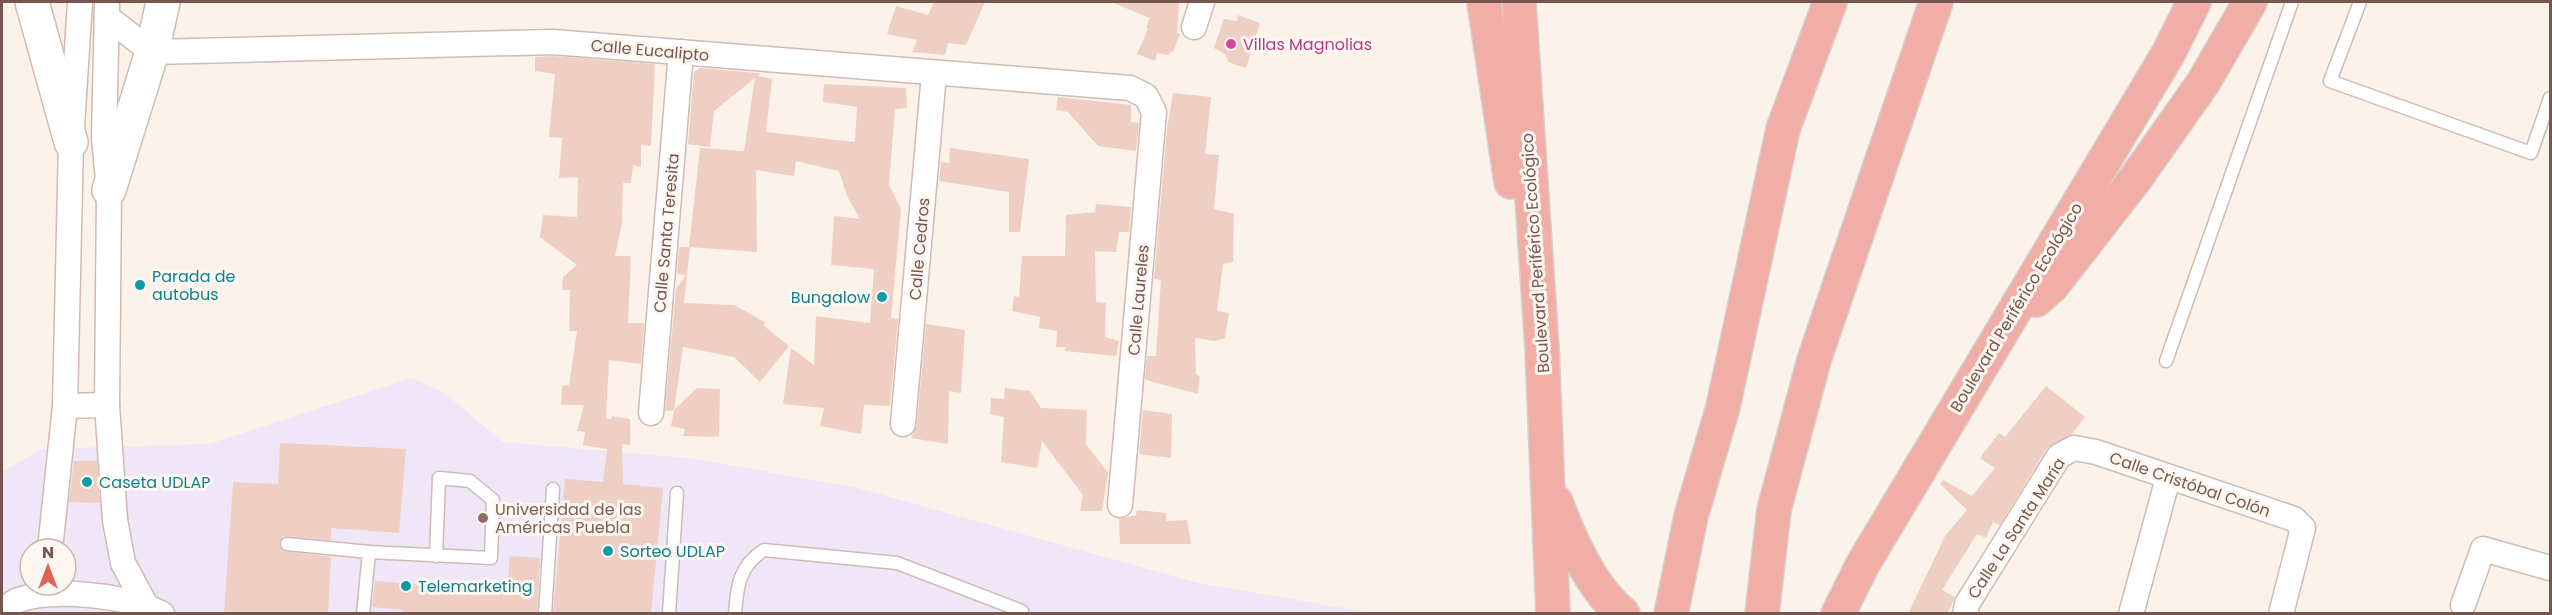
<svg xmlns="http://www.w3.org/2000/svg" width="2552" height="615" viewBox="0 0 2552 615" font-family="Poppins,sans-serif">
	<style>
		.education { fill: #efe7f8; fill-rule: evenodd }
		.building { fill: #efcfc4 }
		.lines { fill: none; stroke-linecap: round; stroke-linejoin: round }
		.lane-casing { stroke: #cfbbb3; stroke-width: 15 }
		.street-casing { stroke: #cfbbb3; stroke-width: 27 }
		.secondary-casing { stroke: #d2bbb1; stroke-width: 36 }
		.highway-casing { stroke: #d8d0ce; stroke-width: 36 }
		.lane { stroke: #fff; stroke-width: 12 }
		.street { stroke: #fff; stroke-width: 24 }
		.secondary { stroke: #fff; stroke-width: 33 }
		.highway { stroke: #f1aea6; stroke-width: 33 }
		.hotel-dot { fill: #d1479c; stroke: #fef7f1; stroke-width: 2 }
		.culture-dot { fill: #0f9aa8; stroke: #fef7f1; stroke-width: 2 }
		.education-dot { fill: #8d6e63; stroke: #fef7f1; stroke-width: 2 }
		.labels { text-anchor: middle; stroke-width: 6; stroke-linejoin: round; paint-order: stroke }
		.hotel-label { font-size: 16px; fill: #b23c85; stroke: #fef7f1; text-anchor: start }
		.street-label { font-size: 16px; fill: #75574f; stroke: #fef7f1 }
		.culture-label { font-size: 16px; fill: #0d838f; stroke: #fef7f1; text-anchor: start }
		.education-label { font-size: 16px; fill: #785e54; stroke: #fef7f1; text-anchor: start }
	</style>
	<rect width="100%" height="100%" fill="#fbf2ea"/>
	<path class="education" d="M412,378l31,14 60,50 185,16 166,29 348,97 171,29h-1371v-141l39,-23 168,-5zM30,549h36v36h-36z"/>
	<g class="building">
		<polygon points="934,2 985,2 966,45 948,43 945,55 912,52 917,40 887,34 896,6 928,15"/>
		<polygon points="1111,2 1179,2 1177,33 1180,34 1174,50 1167,55 1157,53 1155,61 1137,54 1148,29 1146,28 1150,18"/>
		<polygon points="1238,15 1260,23 1246,68 1228,62 1225,54 1214,48 1224,19 1237,21"/>
		<polygon points="553,56 655,64 651,146 641,145 641,167 633,165 631,183 623,183 622,223 615,256 631,256 628,323 644,323 641,364 609,360 606,419 611,419 612,416 630,419 630,445 622,444 623,484 663,488 651,614 553,614 565,479 603,482 607,449 583,445 585,432 577,431 584,405 561,405 562,386 569,385 577,331 569,331 570,290 562,290 563,277 577,265 540,237 543,215 577,217 578,177 559,178 562,138 549,137 555,74 535,71 535,57"/>
		<polygon points="700,68 757,73 761,74 758,76 772,79 766,132 855,142 857,107 823,102 824,84 906,88 907,108 895,109 889,185 901,209 891,318 898,319 890,406 864,405 861,434 820,426 824,408 783,404 791,348 814,365 816,316 870,323 874,269 831,265 834,216 860,219 848,198 839,171 796,161 794,176 756,170 757,252 689,247 700,148 744,151 755,78 714,111 710,147 688,144 694,72"/>
		<polygon points="1173,93 1211,97 1205,154 1219,155 1214,209 1234,214 1233,262 1223,264 1217,311 1229,313 1225,338 1215,341 1195,338 1196,374 1200,377 1198,394 1146,380 1145,378 1147,356 1156,356 1161,280 1154,279 1167,129"/>
		<polygon points="1058,97 1131,105 1131,122 1139,123 1136,151 1098,146 1068,112 1056,110"/>
		<polygon points="950,148 1029,159 1020,232 1009,232 1009,192 939,181 941,162 949,163"/>
		<polygon points="1096,204 1131,207 1129,232 1119,232 1116,252 1095,251 1096,302 1106,303 1105,337 1119,341 1116,356 1065,351 1066,347 1056,347 1057,331 1039,328 1040,317 1012,311 1014,296 1019,297 1022,256 1065,256 1066,215 1095,212"/>
		<polygon points="679,247 690,247 684,303 734,305 765,322 764,326 789,346 760,382 734,357 683,347 674,410 697,388 720,389 719,437 683,436 685,429 671,426 674,410 665,411 676,289 686,275 677,274"/>
		<polygon points="926,324 965,330 961,393 949,391 948,444 911,438 917,425"/>
		<polygon points="2046,386 2085,417 2071,435 2047,448 2000,525 1993,522 1986,538 1977,534 1942,590 1955,597 1947,614 1908,614 1945,536 1967,510 1940,484 1943,480 1972,496 1995,468 1980,458 1999,433 2005,437"/>
		<polygon points="1005,388 1030,391 1041,408 1087,410 1086,444 1108,473 1102,511 1080,511 1083,495 1042,441 1037,468 1001,462 1004,417 990,414 991,398 1004,399"/>
		<polygon points="1143,410 1172,414 1171,458 1139,454"/>
		<polygon points="280,443 406,449 399,533 331,528 331,540 284,536 279,544 283,551 331,557 328,614 224,614 233,482 278,484"/>
		<polygon points="74,461 97,461 100,503 69,502"/>
		<polygon points="1137,510 1166,513 1166,521 1187,520 1191,544 1120,544 1119,519 1136,515"/>
		<polygon points="510,556 540,558 537,614 403,614 403,610 372,607 375,581 507,591"/>
	</g>
	<g class="lines">
		<defs>
			<g id="lane">
				<polyline points="2360,2 2330,81 2531,153 2550,98"/>
				<polyline points="2166,361 2292,2"/>
				<polyline points="287,544 369,552 363,614"/>
				<polyline points="369,552 491,558 493,500 470,481 439,478 436,556"/>
				<polyline points="545,614 553,489"/>
				<polyline points="669,614 677,493"/>
				<path d="M735,614c2,-28 4,-48 29,-64l133,13 125,48 -1,3"/>
			</g>
			<g id="street">
				<polyline points="107,5 104,138 109,190 107,405 115,520 123,563 145,604"/>
				<polyline points="107,17 152,52 553,42 1130,88 1146,96 1154,112 1120,505"/>
				<polyline points="1194,27 1202,2"/>
				<polyline points="65,406 107,405"/>
				<polyline points="651,413 681,52"/>
				<polyline points="903,424 934,74"/>
				<polyline points="50,549 65,406 71,142 80,2"/>
				<polyline points="2463,605 2483,549 2550,568"/>
				<path d="M2,613c4,-4 8,-9 14,-12 35,-14 113,-6 146,13"/>
				<polyline points="1965,614 1967,604 2059,456 2074,448 2096,452 2294,519 2303,528 2281,614"/>
				<polyline points="2131,614 2168,478"/>
			</g>
			<g id="secondary">
				<polyline points="32,2 71,142"/>
				<polyline points="109,190 152,52 163,2"/>
			</g>
			<g id="highway">
				<polyline points="1484,2 1511,182"/>
				<polyline points="1519,2 1542,348 1553,614"/>
				<polyline points="2036,300 2052,286 2136,178 2203,83 2250,2"/>
				<path d="M1556,502c14,38 35,86 67,112"/>
				<polyline points="1671,614 1691,516 1723,407 1783,129 1830,2"/>
				<polyline points="1762,614 1774,510 1814,360 1936,2"/>
				<polyline points="1838,614 1863,564 2168,54 2194,2"/>
			</g>
		</defs>
		<use href="#lane" class="lane-casing"/>
		<use href="#street" class="street-casing"/>
		<use href="#secondary" class="secondary-casing"/>
		<use href="#highway" class="highway-casing"/>
		<use href="#lane" class="lane"/>
		<use href="#street" class="street"/>
		<use href="#secondary" class="secondary"/>
		<use href="#highway" class="highway"/>
	</g>
	<circle class="hotel-dot" cx="1231" cy="44" r="6"/>
	<g class="culture-dot">
		<circle cx="140" cy="285" r="6"/>
		<circle cx="882" cy="297" r="6"/>
		<circle cx="87" cy="482" r="6"/>
		<circle cx="608" cy="551" r="6"/>
		<circle cx="406" cy="586" r="6"/>
	</g>
	<circle class="education-dot" cx="483" cy="518" r="6"/>
	<g class="labels">
		<g class="hotel-label">
			<text x="1243" y="50">Villas Magnolias</text>
		</g>
		<g class="street-label">
			<text transform="translate(650 50) rotate(5)" y="6">Calle Eucalipto</text>
			<text transform="translate(666 233) rotate(-85)" y="6">Calle Santa Teresita</text>
			<text transform="translate(919 249) rotate(-85)" y="6">Calle Cedros</text>
			<text transform="translate(1535 253) rotate(-94)" y="6">Boulevard Periférico Ecológico</text>
			<text transform="translate(1138 300) rotate(-85)" y="6">Calle Laureles</text>
			<text transform="translate(2016 307) rotate(-59)" y="6">Boulevard Periférico Ecológico</text>
			<text transform="translate(2190 484) rotate(19)" y="6">Calle Cristóbal Colón</text>
			<text transform="translate(2016 528) rotate(-57)" y="6">Calle La Santa María</text>
		</g>
		<g class="culture-label">
			<text x="152" y="282">Parada de<tspan x="152" dy="18">autobus</tspan></text>
			<text x="870" y="303" text-anchor="end">Bungalow</text>
			<text x="99" y="488">Caseta UDLAP</text>
			<text x="620" y="557">Sorteo UDLAP</text>
			<text x="418" y="592">Telemarketing</text>
		</g>
		<g class="education-label">
			<text x="495" y="515">Universidad de las<tspan x="495" dy="18">Américas Puebla</tspan></text>
		</g>
	</g>
	<rect width="2552" height="615" fill="none" stroke="#75574f" stroke-width="6"/>
	<g transform="translate(48 567)"><circle r="28" fill="#fef7f1" stroke="#c7b7b0" stroke-width="1.5"/>
	<path d="M0-4.5L10 22L0 15L-10 22Z" fill="#dd6258"/>
	<text y="-9" font-size="16" font-weight="bold" text-anchor="middle" fill="#75574f">N</text>
	</g>
</svg>
